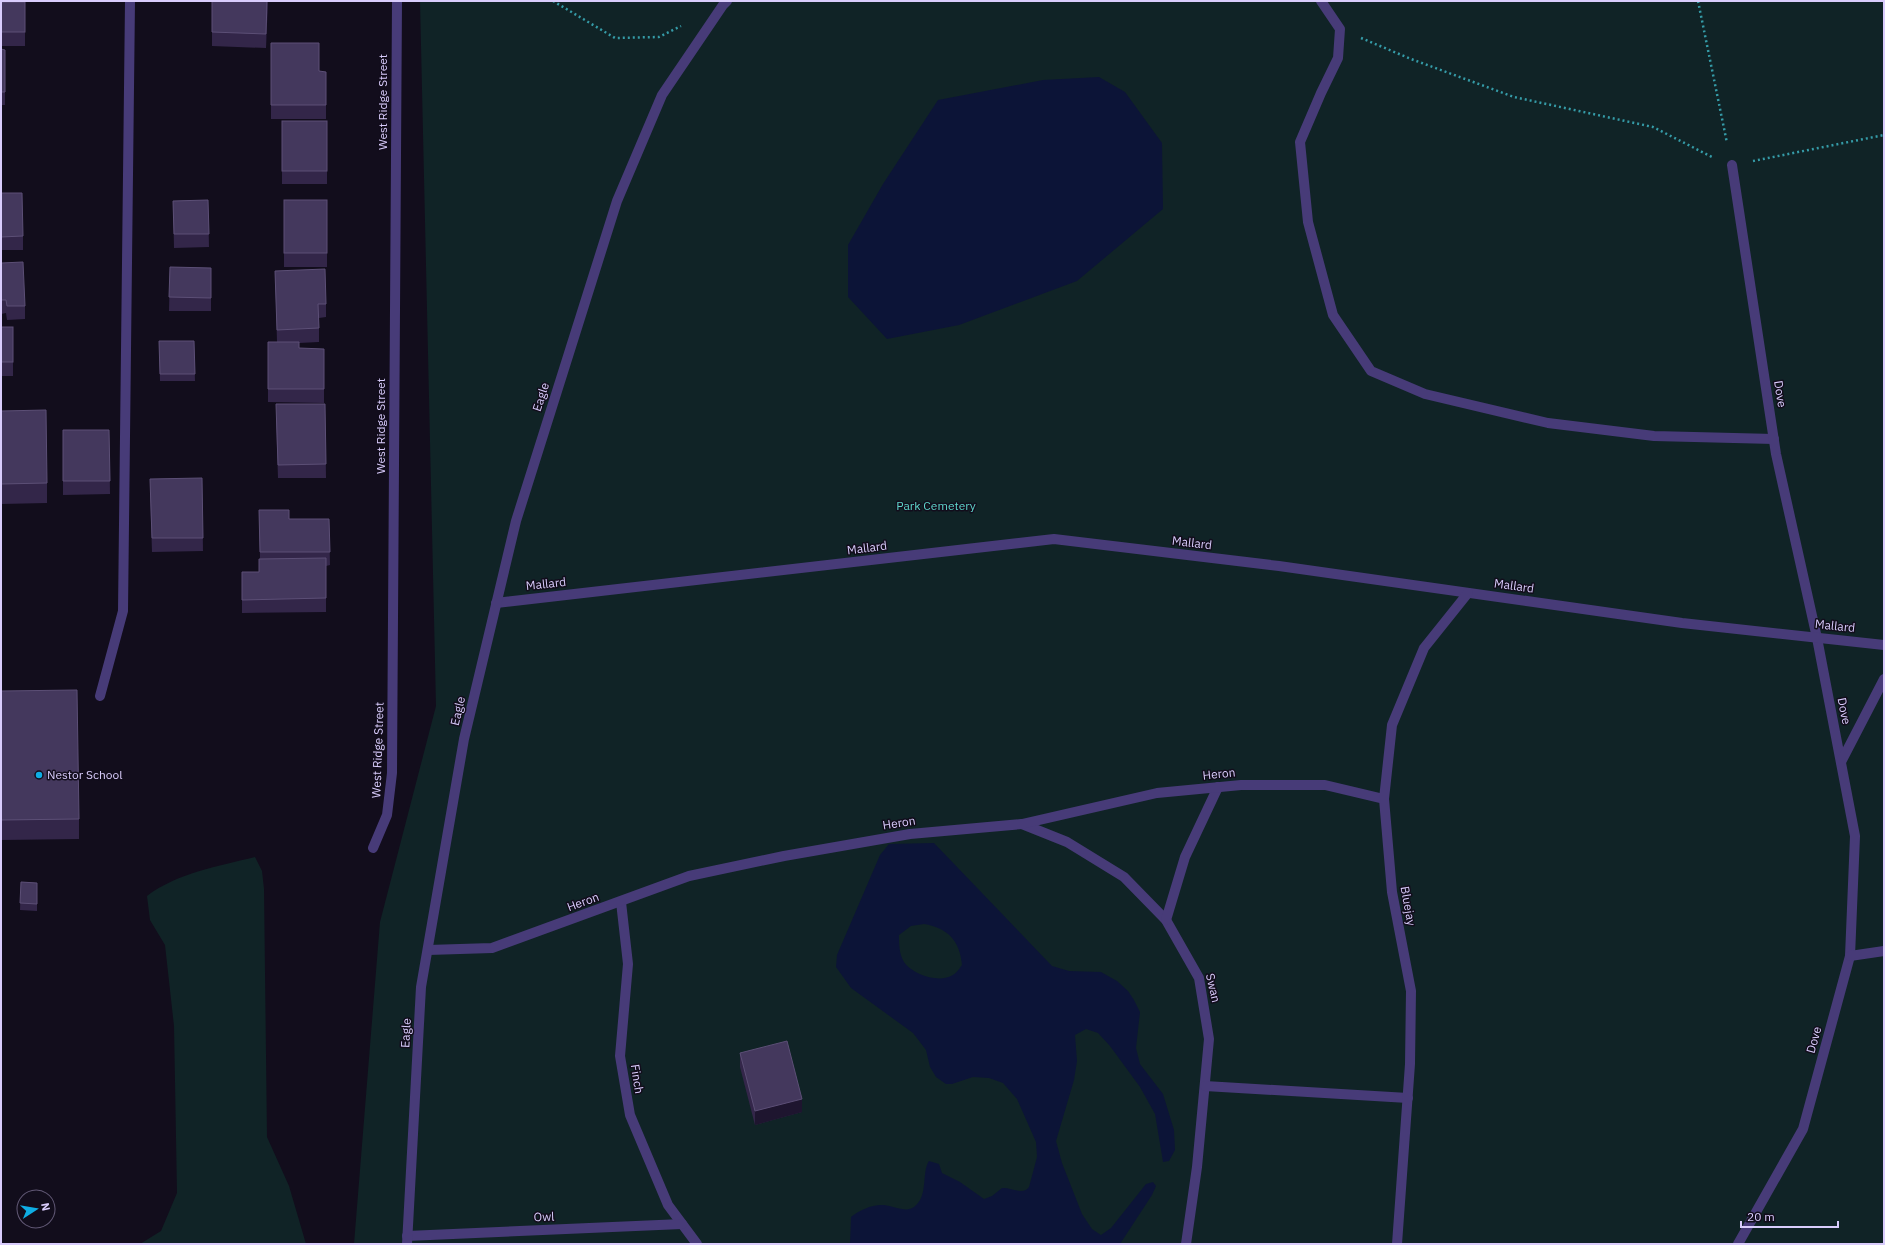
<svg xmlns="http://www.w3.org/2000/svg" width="1885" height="1245" viewBox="0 0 1885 1245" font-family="'IBM Plex Sans',sans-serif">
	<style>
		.green { fill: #102326 }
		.water { fill: #0c1437; fill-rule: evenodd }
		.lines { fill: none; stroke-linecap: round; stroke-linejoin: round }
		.path { stroke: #359ba7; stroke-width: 2.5; stroke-dasharray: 2 3; stroke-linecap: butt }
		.service { stroke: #473b78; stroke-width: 10 }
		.minor { stroke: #473b78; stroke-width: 10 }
		.wall { fill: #332649 }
		.shaded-wall { fill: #1e152f }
		.building { fill: #44385d; stroke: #5c4f76 }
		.poi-dot { fill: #0fade4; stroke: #120d1c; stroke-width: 1.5 }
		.labels { text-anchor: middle; stroke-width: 3; stroke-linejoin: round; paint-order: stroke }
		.street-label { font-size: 12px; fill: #d9ccfc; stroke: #120d1c }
		.park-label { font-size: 12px; fill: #5ed6cb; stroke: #120d1c }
		.poi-label { font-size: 12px; fill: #d9ccfc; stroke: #120d1c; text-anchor: start }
	</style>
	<rect width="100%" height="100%" fill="#120d1c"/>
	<g class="green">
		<polygon points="420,1 1884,1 1884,1244 354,1244 380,922 436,706"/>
		<path d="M255,857l7,14 2,18 3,248 22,49 17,58h-166l21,-13 16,-38 -3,-167 -9,-81 -15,-25 -3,-24c30,-23 72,-30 108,-39z"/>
	</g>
	<g class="water">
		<polygon points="1099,77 1125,92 1162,143 1163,209 1077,281 959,325 887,339 848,297 848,245 883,184 938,100 1043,80"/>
		<path d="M934,843l118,123 17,5 32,1 16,9 11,10 6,9 6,12 -4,36 4,16 23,30 11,36 1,20 -6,11 -6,1 -8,-48 -15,-27 -30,-41 -12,-13 -12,-4 -11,6 2,26 -3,19 -18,61 6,22 20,51 10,15 9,6 10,-7 35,-44 7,-2 3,4 -4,9 -32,49h-270l1,-27c8,-7 22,-13 33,-12 10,1 22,8 30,2 15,-11 7,-34 15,-46l10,3 3,9 18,9 24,17 8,-3 10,-8c10,-1 20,8 27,-1l8,-30 -1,-15 -19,-43 -14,-16 -14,-5 -16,-1 -21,7h-6l-10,-7 -6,-10 -4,-17 -13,-17 -62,-45 -15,-21 1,-12 43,-100 9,-11zM924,924c24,4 36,17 38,41 -3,4 -6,9 -11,11 -13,7 -39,-2 -47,-14 -5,-8 -5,-19 -5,-27l12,-9z"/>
	</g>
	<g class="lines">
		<g class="path">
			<polyline points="553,1 615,38 659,37 681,26"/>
			<polyline points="1698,1 1727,143"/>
			<polyline points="1361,38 1411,59 1514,97 1653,127 1712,157"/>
			<polyline points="1753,161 1884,135"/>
		</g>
		<g class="service">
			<polyline points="1321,1 1340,29 1338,58 1321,93 1300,142 1308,222 1333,315 1371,371 1425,394 1548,423 1654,436 1774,439"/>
			<polyline points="1732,165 1776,454 1817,638 1855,836 1850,956 1803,1129 1738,1244"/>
			<polyline points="496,603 1054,539 1279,566 1682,623 1884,645"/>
			<polyline points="100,696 123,611 130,1"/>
			<polyline points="1841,762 1884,679"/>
			<polyline points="1022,824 1067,842 1124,877 1166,920 1199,978 1209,1039 1197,1167 1186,1244"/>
			<polyline points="621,902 628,964 620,1056 630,1115 668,1205 697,1244"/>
			<polyline points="1166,920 1185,857 1218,787"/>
			<polyline points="428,950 492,948 689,876 784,856 910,834 1022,824 1157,793 1241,785 1325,785 1384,799"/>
			<polyline points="1850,956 1884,951"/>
			<polyline points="1205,1086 1408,1098"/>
			<polyline points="407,1236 682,1224"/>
			<polyline points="407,1244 421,987 464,739 516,521 617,201 662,95 723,5 727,1"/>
			<polyline points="1397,1244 1410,1064 1411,991 1392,892 1384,799 1392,725 1424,648 1468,593"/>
		</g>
		<polyline class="minor" points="373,848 387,815 392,773 397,1"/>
	</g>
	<g class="wall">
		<polygon points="268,1 266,48 212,46 212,32"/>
		<rect x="1" y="2" width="24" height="44"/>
		<polygon points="271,43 319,71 326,72 326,119 271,119"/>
		<polygon points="1,49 5,63 5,105 1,105"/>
		<rect x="282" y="121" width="45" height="63"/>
		<polygon points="1,193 23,236 23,250 1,250"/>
		<polygon points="208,200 209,247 174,248 173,201"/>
		<rect x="284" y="200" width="43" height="67"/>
		<polygon points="1,263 25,306 25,319 7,320 6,313 1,314"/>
		<polygon points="170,267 211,268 211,311 169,311"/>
		<polygon points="275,271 326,304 326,317 319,318 319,342 299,343 299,348 324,349 324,403 268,402 268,342 277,342"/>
		<rect x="1" y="327" width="12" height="49"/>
		<polygon points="159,341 194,341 195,381 160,381"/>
		<polygon points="325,404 326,478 278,478 276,418"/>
		<polygon points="1,411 47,483 47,503 1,504"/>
		<polygon points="63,430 109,430 110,494 63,495"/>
		<polygon points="202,478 203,551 152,552 150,492"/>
		<polygon points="259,510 289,519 329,519 330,565 326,566 326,612 242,613 242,572 259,572 260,559"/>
		<polygon points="1,691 79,819 79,839 1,840"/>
		<polygon points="21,882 37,883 37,911 20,910"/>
		<polygon points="740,1053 802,1112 755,1125 740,1067"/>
	</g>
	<g class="shaded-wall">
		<polygon points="267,1 268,1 266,48 266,34"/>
		<polygon points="802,1099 802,1112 755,1125 755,1111"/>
	</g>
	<g class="building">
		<polygon points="212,1 267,1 266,34 212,32"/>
		<rect x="1" y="2" width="24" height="30"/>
		<polygon points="271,43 319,43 319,71 326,72 326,105 271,105"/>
		<polygon points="1,49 5,50 5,92 1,92"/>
		<rect x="282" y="121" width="45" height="50"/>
		<polygon points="1,193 22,193 23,236 1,237"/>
		<polygon points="208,200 209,234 174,234 173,201"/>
		<rect x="284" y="200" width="43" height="53"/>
		<polygon points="23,262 25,306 7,306 6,300 1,300 1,263"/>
		<polygon points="170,267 211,268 211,298 169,297"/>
		<polygon points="325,269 326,304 318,304 319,328 277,330 275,271"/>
		<rect x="1" y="327" width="12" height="35"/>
		<polygon points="159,341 194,341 195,374 160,374"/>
		<polygon points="268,342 299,342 299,348 324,349 324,389 268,389"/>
		<polygon points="276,404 325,404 326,464 278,465"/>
		<polygon points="46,410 47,483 1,484 1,411"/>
		<polygon points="63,430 109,430 110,481 63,481"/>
		<polygon points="202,478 203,538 152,538 150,479"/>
		<polygon points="259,510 289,510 289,519 329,519 330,552 260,552"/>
		<polygon points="326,558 326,598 242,600 242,572 259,572 259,559"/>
		<polygon points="77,690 79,819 1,820 1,691"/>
		<polygon points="21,882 37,883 37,904 20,903"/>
		<polygon points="787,1041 802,1099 755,1111 740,1053"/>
	</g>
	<circle class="poi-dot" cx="39" cy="775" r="4"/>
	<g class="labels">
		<g class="street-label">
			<text transform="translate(383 102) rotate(-90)" y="4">West Ridge Street</text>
			<text transform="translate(1780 394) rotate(81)" y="4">Dove</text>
			<text transform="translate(541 397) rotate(-72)" y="4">Eagle</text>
			<text transform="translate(381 426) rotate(-90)" y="4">West Ridge Street</text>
			<text transform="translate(1192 543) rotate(7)" y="4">Mallard</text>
			<text transform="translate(867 548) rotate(-7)" y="4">Mallard</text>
			<text transform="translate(546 584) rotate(-6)" y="4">Mallard</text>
			<text transform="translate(1514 586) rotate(8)" y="4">Mallard</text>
			<text transform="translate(1835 626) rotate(6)" y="4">Mallard</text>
			<text transform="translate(458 711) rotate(-77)" y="4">Eagle</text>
			<text transform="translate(1844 711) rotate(79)" y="4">Dove</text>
			<text transform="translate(378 750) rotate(-88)" y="4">West Ridge Street</text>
			<text transform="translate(1219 774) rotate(-6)" y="4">Heron</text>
			<text transform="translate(899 823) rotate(-9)" y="4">Heron</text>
			<text transform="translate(583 902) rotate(-20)" y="4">Heron</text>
			<text transform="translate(1408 906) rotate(80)" y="4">Bluejay</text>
			<text transform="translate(1213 988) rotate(77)" y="4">Swan</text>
			<text transform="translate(406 1033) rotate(-87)" y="4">Eagle</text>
			<text transform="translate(1814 1040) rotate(-75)" y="4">Dove</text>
			<text transform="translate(637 1079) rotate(81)" y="4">Finch</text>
			<text transform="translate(544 1217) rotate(-2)" y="4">Owl</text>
		</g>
		<g class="park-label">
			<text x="936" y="510">Park Cemetery</text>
		</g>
		<g class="poi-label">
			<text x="47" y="779">Nestor School</text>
		</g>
	</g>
	<rect width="1885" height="1245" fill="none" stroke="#d9ccfc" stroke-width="4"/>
	<g transform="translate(36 1209) rotate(78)"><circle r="19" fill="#120d1c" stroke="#625976"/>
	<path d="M0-3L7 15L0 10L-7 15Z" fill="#0fade4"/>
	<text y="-6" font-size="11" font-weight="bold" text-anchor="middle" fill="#d9ccfc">N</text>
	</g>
	<path d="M1741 1221v6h97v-6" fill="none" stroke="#d9ccfc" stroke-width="2"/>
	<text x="1747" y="1221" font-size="12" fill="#d9ccfc" stroke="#120d1c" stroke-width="3" paint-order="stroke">20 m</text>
</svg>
